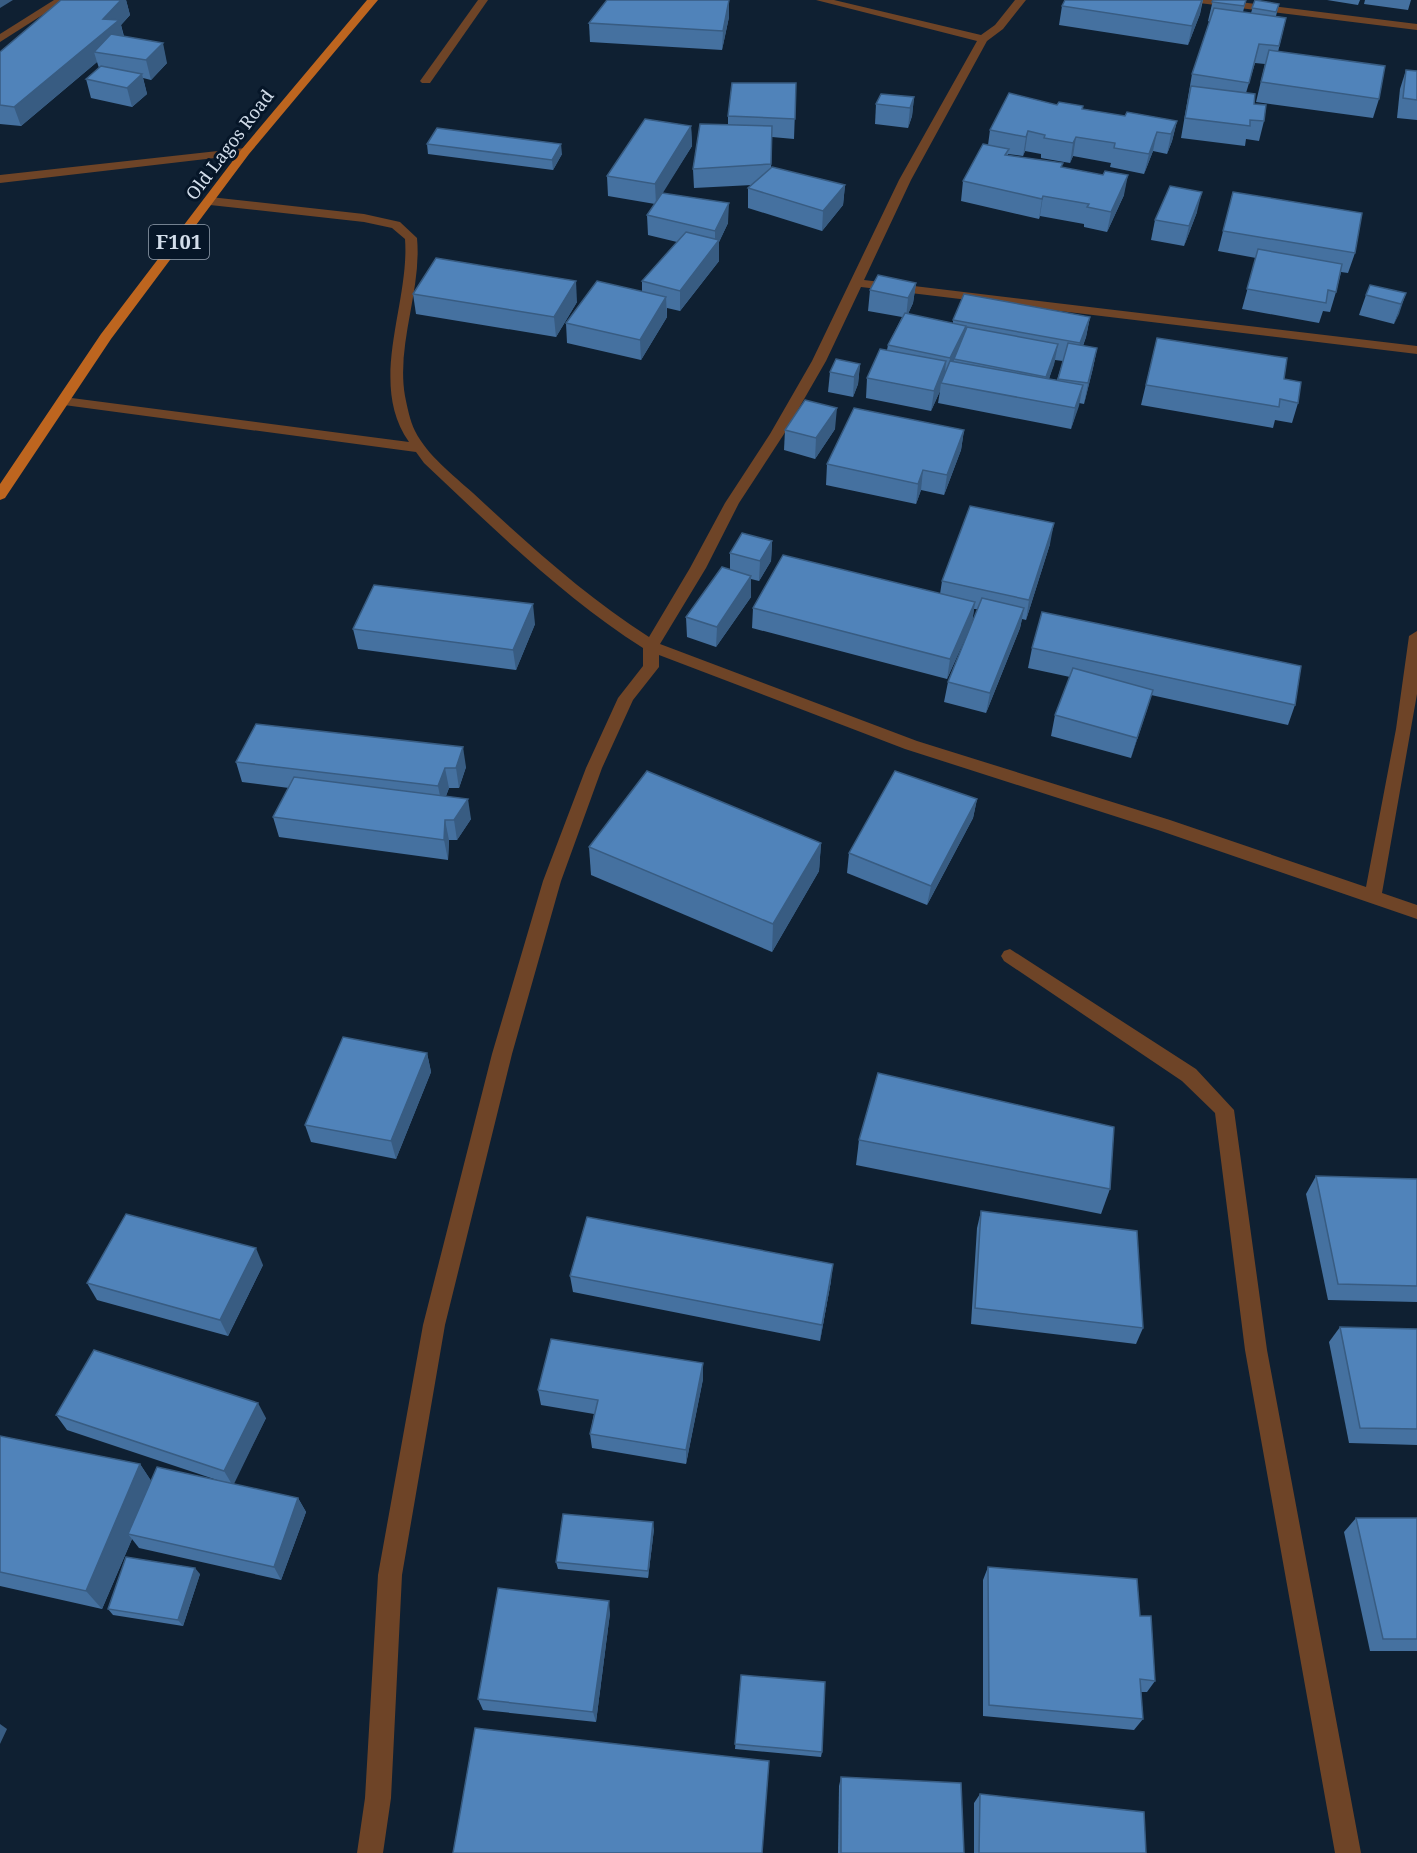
<svg xmlns="http://www.w3.org/2000/svg" width="1417" height="1853" viewBox="0 0 1417 1853" font-family="'Noto Serif',serif">
	<style>
		.lines { fill: none; stroke-linecap: round; stroke-linejoin: round }
		.minor { fill: #6e4427; fill-rule: evenodd }
		.primary { fill: #bd651f; fill-rule: evenodd }
		.wall { fill: #4571a0; fill-rule: evenodd }
		.shaded-wall { fill: #385c82 }
		.building { fill: #5083ba; stroke: #385c82; stroke-width: 1.5 }
		.labels { text-anchor: middle; stroke-width: 6; stroke-linejoin: round; paint-order: stroke }
		.far-street-label { font-size: 18px; fill: #d2ddea; stroke: #061628 }
		.shield { fill: #061628; stroke: #95a1b0; stroke-width: 1.5 }
		.shield-label { font-size: 20px; font-weight: bold; fill: #d2ddea }
	</style>
	<rect width="100%" height="100%" fill="#0f2032"/>
	<g class="lines">
		<g class="minor">
			<polygon points="54,0 66,0 0,42 0,34"/>
			<polygon points="478,0 488,0 430,83 422,83 420,81"/>
			<path d="M816,0h18l147,35 14,-10 20,-25h11l-23,29 -16,12 -76,139 -47,100 553,66v8l-556,-67 -35,74 -42,73 -45,69 -33,65 -46,76 257,97 253,79 196,67 30,-158 13,-93 8,-5v63l-35,199 35,12v14l-259,-89 -253,-81 -246,-94v12l-26,33 -31,68 -41,113 -49,173 -67,271 -43,250 -11,223 -8,55h-26l8,-55 13,-223 45,-250 69,-271 51,-173 43,-113 32,-70 25,-32v-18c-81,-52 -149,-119 -219,-185l-8,-11 -352,-47 -7,-4 7,-4 345,45c-42,-59 1,-138 -4,-203l-13,-11 -28,-6 -154,-17 -6,-4 6,-4 154,17 36,8 17,16c5,52 -21,106 -12,158 2,10 5,25 10,35 12,24 38,44 58,62 56,52 112,103 176,144l41,-69 35,-65 45,-69 42,-73 87,-181 78,-139z"/>
			<polygon points="1194,0 1224,0 1417,24 1417,30 1199,3"/>
			<polygon points="245,148 249,150 249,154 0,183 0,175"/>
			<polygon points="1010,949 1196,1069 1234,1110 1267,1350 1361,1853 1335,1853 1245,1350 1215,1113 1182,1081 1004,961 1001,956 1004,951"/>
		</g>
		<polygon class="primary" points="367,0 378,0 249,154 111,339 5,498 0,500 0,484 101,334 241,150"/>
	</g>
	<g class="wall">
		<polygon points="61,0 126,0 130,15 121,25 124,36 167,63 151,80 143,78 147,94 132,107 91,98 86,79 99,68 97,62 21,126 0,124 0,52"/>
		<polygon points="1065,0 1203,0 1200,14 1188,45 1059,25 1062,6"/>
		<polygon points="1213,0 1246,0 1243,12 1251,13 1255,0 1279,4 1276,16 1286,18 1278,52 1379,99 1373,118 1256,102 1265,64 1255,63 1246,93 1254,104 1264,121 1259,141 1246,139 1245,146 1181,138 1192,74 1210,22 1208,21"/>
		<polygon points="1327,0 1360,0 1358,5"/>
		<polygon points="1365,0 1411,0 1408,10 1364,4"/>
		<polygon points="729,17 722,50 590,42 589,23"/>
		<polygon points="1406,70 1417,71 1417,120 1397,118 1400,89"/>
		<polygon points="796,83 794,139 772,137 771,168 845,185 843,205 822,231 748,208 748,188 752,185 694,188 693,169 728,125 728,116"/>
		<polygon points="914,97 912,116 908,128 875,124 876,104"/>
		<polygon points="1057,105 1083,106 1083,109 1125,116 1177,121 1172,141 1167,154 1153,151 1144,174 1110,167 1111,163 1073,156 1070,163 1041,158 1041,154 1025,151 1023,156 1008,154 1008,156 1062,167 1124,195 1107,232 1084,227 1084,224 1040,216 1039,219 961,201 963,181 988,145 990,130"/>
		<polygon points="691,126 692,146 662,193 728,223 719,242 719,261 680,311 667,308 667,317 641,360 567,343 566,323 642,291 642,281 677,242 648,235 647,215 655,204 608,196 607,176"/>
		<polygon points="427,144 562,154 553,170 428,154"/>
		<polygon points="1233,192 1355,253 1348,273 1341,272 1336,292 1330,312 1323,311 1319,323 1242,309 1256,258 1218,251"/>
		<polygon points="1197,212 1184,246 1151,240 1155,220"/>
		<path d="M916,283l-3,20 -5,11 45,9v-3l137,-3 -4,20 -3,9 14,2 -4,20 -9,36 -5,-1 -8,26 -133,-26 2,-12 -9,20 -65,-13 1,-20 20,-28 1,-5 14,-28 -34,-6 2,-21zM1055,360l8,1 -6,19 -8,-1z"/>
		<polygon points="1406,293 1394,324 1359,315 1366,295"/>
		<polygon points="413,294 577,302 556,337 416,314"/>
		<polygon points="1157,338 1284,379 1298,403 1292,423 1275,420 1273,428 1141,405"/>
		<polygon points="860,364 858,384 853,397 828,392 830,372"/>
		<polygon points="835,429 815,459 784,450 785,430"/>
		<polygon points="964,430 961,450 944,495 921,490 916,504 826,485 827,464"/>
		<polygon points="772,541 771,561 759,581 751,579 751,597 716,647 687,637 686,617 730,570 730,553"/>
		<polygon points="1050,544 1026,620 1022,619 1020,628 986,713 944,702 948,682 978,609 974,609 972,623 947,679 752,628 753,608 940,594 942,581"/>
		<polygon points="535,624 516,670 358,649 353,629"/>
		<polygon points="1032,648 1295,705 1288,725 1151,695 1131,758 1051,736 1055,715 1070,677 1028,668"/>
		<polygon points="236,762 466,767 459,788 449,788 446,796 471,819 457,840 449,840 448,860 279,837 273,817 289,788 242,782"/>
		<polygon points="977,799 973,818 927,905 847,873 849,853"/>
		<polygon points="821,843 819,871 772,952 591,875 589,847"/>
		<polygon points="427,1053 431,1072 396,1159 311,1142 305,1125"/>
		<polygon points="859,1140 1110,1189 1101,1214 856,1165"/>
		<polygon points="1316,1176 1417,1179 1417,1302 1328,1300 1306,1194"/>
		<polygon points="981,1211 1143,1328 1136,1344 971,1324 977,1228"/>
		<polygon points="263,1265 228,1336 97,1300 87,1283"/>
		<polygon points="570,1276 831,1281 820,1341 573,1292"/>
		<polygon points="1340,1327 1417,1329 1417,1445 1349,1443 1329,1342"/>
		<polygon points="703,1379 686,1464 592,1448 590,1434 594,1414 541,1405 538,1390"/>
		<polygon points="56,1415 266,1418 233,1484 298,1498 306,1512 281,1580 139,1548 132,1539 102,1609 0,1586 0,1436 140,1464 151,1481 217,1480 67,1430"/>
		<polygon points="1356,1518 1417,1518 1417,1651 1370,1651 1344,1532"/>
		<polygon points="654,1529 648,1578 558,1569 556,1562"/>
		<polygon points="988,1567 1140,1616 1155,1681 1147,1692 1141,1692 1143,1719 1134,1730 983,1716 983,1580"/>
		<polygon points="200,1574 183,1626 113,1615 108,1609"/>
		<polygon points="610,1613 596,1722 483,1710 478,1699"/>
		<polygon points="741,1675 822,1752 821,1757 735,1749"/>
		<polygon points="841,1777 964,1853 838,1853 839,1786"/>
		<polygon points="980,1794 1146,1853 974,1853 974,1803"/>
	</g>
	<g class="shaded-wall">
		<polygon points="0,0 13,0 0,8"/>
		<polygon points="121,0 126,0 130,15 121,25 124,39 94,52 97,62 21,126 14,107"/>
		<polygon points="729,0 729,17 722,50 723,31"/>
		<polygon points="1202,0 1200,14 1188,45 1192,26"/>
		<polygon points="163,43 167,63 151,80 146,60"/>
		<polygon points="142,74 147,94 132,107 127,88"/>
		<polygon points="914,97 912,116 908,128 910,108"/>
		<polygon points="1177,121 1172,141 1167,154 1171,134"/>
		<polygon points="691,126 692,146 656,204 655,184"/>
		<polygon points="1028,131 1025,151 1023,156 1026,137"/>
		<polygon points="1157,132 1153,151 1144,174 1149,154"/>
		<polygon points="1076,137 1073,156 1070,163 1073,143"/>
		<polygon points="561,144 562,154 553,170 552,160"/>
		<polygon points="1128,175 1124,195 1107,232 1111,212"/>
		<polygon points="845,185 843,205 822,231 823,211"/>
		<polygon points="1202,192 1197,212 1184,246 1189,226"/>
		<polygon points="1043,196 1040,216 1039,219 1042,199"/>
		<polygon points="729,203 728,223 719,242 719,261 680,311 680,291 715,246 715,231"/>
		<polygon points="576,281 577,302 556,337 554,317"/>
		<polygon points="916,283 913,303 906,318 908,298"/>
		<polygon points="1406,293 1399,314 1394,324 1401,304"/>
		<polygon points="666,297 667,317 641,360 640,340"/>
		<polygon points="1090,317 1086,337 1076,363 1080,343"/>
		<polygon points="966,326 963,346 954,359 953,368 948,378 950,358"/>
		<polygon points="1058,344 1054,365 1042,397 1046,377"/>
		<polygon points="1097,348 1093,368 1084,404 1088,383"/>
		<polygon points="946,361 944,382 941,383 940,391 931,411 934,391"/>
		<polygon points="860,364 858,384 853,397 854,377"/>
		<polygon points="1083,385 1079,406 1071,429 1075,408"/>
		<polygon points="837,408 835,429 815,459 816,438"/>
		<polygon points="964,430 961,450 944,495 947,475"/>
		<polygon points="923,470 921,490 916,504 918,484"/>
		<polygon points="1054,523 1050,544 1026,620 1029,600"/>
		<polygon points="772,541 771,561 759,581 760,561"/>
		<polygon points="751,576 751,597 716,647 717,627"/>
		<polygon points="975,602 972,623 947,679 950,659"/>
		<polygon points="533,604 535,624 516,670 513,650"/>
		<polygon points="1024,608 1020,628 986,713 990,693"/>
		<polygon points="1153,690 1147,710 1131,758 1137,738"/>
		<polygon points="463,747 466,767 459,788 456,768"/>
		<polygon points="445,768 449,788 442,806 438,786"/>
		<polygon points="468,799 471,819 457,840 454,820"/>
		<polygon points="977,799 973,818 927,905 931,886"/>
		<polygon points="445,820 449,840 448,860 444,840"/>
		<polygon points="821,843 819,871 772,952 773,924"/>
		<polygon points="427,1053 431,1072 396,1159 391,1141"/>
		<polygon points="256,1248 263,1265 228,1336 220,1320"/>
		<polygon points="833,1264 831,1281 820,1341 822,1325"/>
		<polygon points="703,1363 703,1379 686,1464 686,1450"/>
		<polygon points="258,1403 266,1418 233,1486 224,1471"/>
		<polygon points="140,1464 154,1485 128,1534 132,1539 102,1609 86,1591"/>
		<polygon points="298,1498 306,1512 281,1580 274,1567"/>
		<polygon points="653,1522 654,1529 648,1578 648,1571"/>
		<polygon points="195,1568 200,1574 183,1626 178,1620"/>
		<polygon points="609,1601 610,1613 596,1722 593,1712"/>
		<polygon points="0,1724 7,1729 0,1744"/>
	</g>
	<g class="building">
		<polygon points="61,0 121,0 103,19 119,20 14,107 0,105 0,52"/>
		<polygon points="607,0 729,0 723,31 589,23"/>
		<polygon points="1065,0 1202,0 1192,26 1062,6"/>
		<polygon points="1213,0 1246,0 1244,6 1212,2"/>
		<polygon points="1255,0 1279,4 1276,12 1252,8"/>
		<polygon points="1214,8 1286,18 1279,46 1259,44 1249,83 1192,74"/>
		<polygon points="111,34 163,43 146,60 94,52"/>
		<polygon points="1269,50 1385,66 1379,99 1261,82"/>
		<polygon points="101,66 142,74 127,88 86,79"/>
		<polygon points="1406,70 1417,71 1417,100 1403,98"/>
		<polygon points="732,83 796,83 795,119 728,116"/>
		<polygon points="1191,86 1255,94 1254,104 1266,105 1264,121 1250,120 1250,126 1185,118"/>
		<polygon points="1009,93 1057,105 1059,102 1083,106 1082,109 1125,116 1127,112 1177,121 1171,134 1157,132 1149,154 1114,148 1115,143 1076,137 1073,143 1044,138 1045,135 1028,131 1026,137 990,130"/>
		<polygon points="881,94 914,97 910,108 876,104"/>
		<polygon points="645,119 691,126 655,184 607,176"/>
		<polygon points="700,124 772,126 771,164 693,169"/>
		<polygon points="437,128 561,144 552,160 427,144"/>
		<polygon points="983,144 1009,149 1005,155 1063,163 1061,167 1103,175 1105,171 1128,175 1111,212 1087,207 1089,204 1043,196 1042,199 963,181"/>
		<polygon points="772,167 845,185 823,211 748,188"/>
		<polygon points="1170,186 1202,192 1189,226 1155,220"/>
		<polygon points="1233,192 1362,213 1355,253 1223,231"/>
		<polygon points="662,193 729,203 715,231 647,215"/>
		<polygon points="686,232 719,240 680,291 642,281"/>
		<polygon points="1258,249 1342,264 1336,292 1328,290 1326,303 1247,289"/>
		<polygon points="436,258 576,281 554,317 413,294"/>
		<polygon points="878,275 916,283 908,298 870,290"/>
		<polygon points="597,281 666,297 640,340 566,323"/>
		<polygon points="1370,285 1406,293 1401,304 1366,295"/>
		<polygon points="964,294 1090,317 1080,343 953,320"/>
		<polygon points="905,313 966,326 950,358 888,345"/>
		<polygon points="967,327 1058,344 1046,377 954,359"/>
		<polygon points="1157,338 1287,358 1284,379 1301,382 1298,403 1280,399 1279,407 1146,385"/>
		<polygon points="1068,343 1097,348 1088,383 1058,379"/>
		<polygon points="880,349 946,361 934,391 867,378"/>
		<polygon points="836,359 860,364 854,377 830,372"/>
		<polygon points="950,361 1083,385 1075,408 941,383"/>
		<polygon points="805,400 837,408 816,438 785,430"/>
		<polygon points="854,408 964,430 947,475 923,470 918,484 827,464"/>
		<polygon points="970,506 1054,523 1029,600 942,581"/>
		<polygon points="742,533 772,541 760,561 730,553"/>
		<polygon points="783,555 975,602 950,659 753,608"/>
		<polygon points="722,567 751,576 717,627 686,617"/>
		<polygon points="374,585 533,604 513,650 353,629"/>
		<polygon points="982,598 1024,608 990,693 948,682"/>
		<polygon points="1042,612 1301,666 1295,705 1032,648"/>
		<polygon points="1073,668 1153,690 1137,738 1055,715"/>
		<polygon points="256,724 463,747 456,768 445,768 438,786 236,762"/>
		<polygon points="647,771 821,843 773,924 589,847"/>
		<polygon points="895,771 977,799 931,886 849,853"/>
		<polygon points="294,777 468,799 454,820 445,820 444,840 273,817"/>
		<polygon points="343,1037 427,1053 391,1141 305,1125"/>
		<polygon points="878,1073 1114,1127 1110,1189 859,1140"/>
		<polygon points="1316,1176 1417,1179 1417,1286 1338,1284"/>
		<polygon points="981,1211 1137,1231 1143,1328 975,1308"/>
		<polygon points="126,1214 256,1248 220,1320 87,1283"/>
		<polygon points="587,1217 833,1264 822,1325 570,1276"/>
		<polygon points="1340,1327 1417,1329 1417,1429 1360,1428"/>
		<polygon points="551,1339 703,1363 686,1450 590,1434 598,1400 538,1390"/>
		<polygon points="94,1350 258,1403 224,1471 56,1415"/>
		<polygon points="0,1436 140,1464 86,1591 0,1572"/>
		<polygon points="157,1467 298,1498 274,1567 128,1534"/>
		<polygon points="563,1514 653,1522 648,1571 556,1562"/>
		<polygon points="1356,1518 1417,1518 1417,1639 1383,1639"/>
		<polygon points="126,1557 195,1568 178,1620 108,1609"/>
		<polygon points="988,1567 1137,1579 1140,1616 1151,1616 1155,1681 1140,1679 1143,1719 989,1705"/>
		<polygon points="498,1588 609,1601 593,1712 478,1699"/>
		<polygon points="741,1675 825,1682 822,1752 735,1744"/>
		<polygon points="475,1728 769,1761 762,1853 453,1853"/>
		<polygon points="841,1777 961,1783 964,1853 841,1853"/>
		<polygon points="980,1794 1144,1812 1146,1853 979,1853"/>
	</g>
	<g class="labels">
		<g class="far-street-label">
			<text transform="translate(230 145) rotate(-53)" y="6">Old Lagos Road</text>
		</g>
		<rect class="shield" x="149" y="225" width="60" height="34" rx="4.5"/>
		<g class="shield-label">
			<text x="179" y="249">F101</text>
		</g>
	</g>
</svg>
